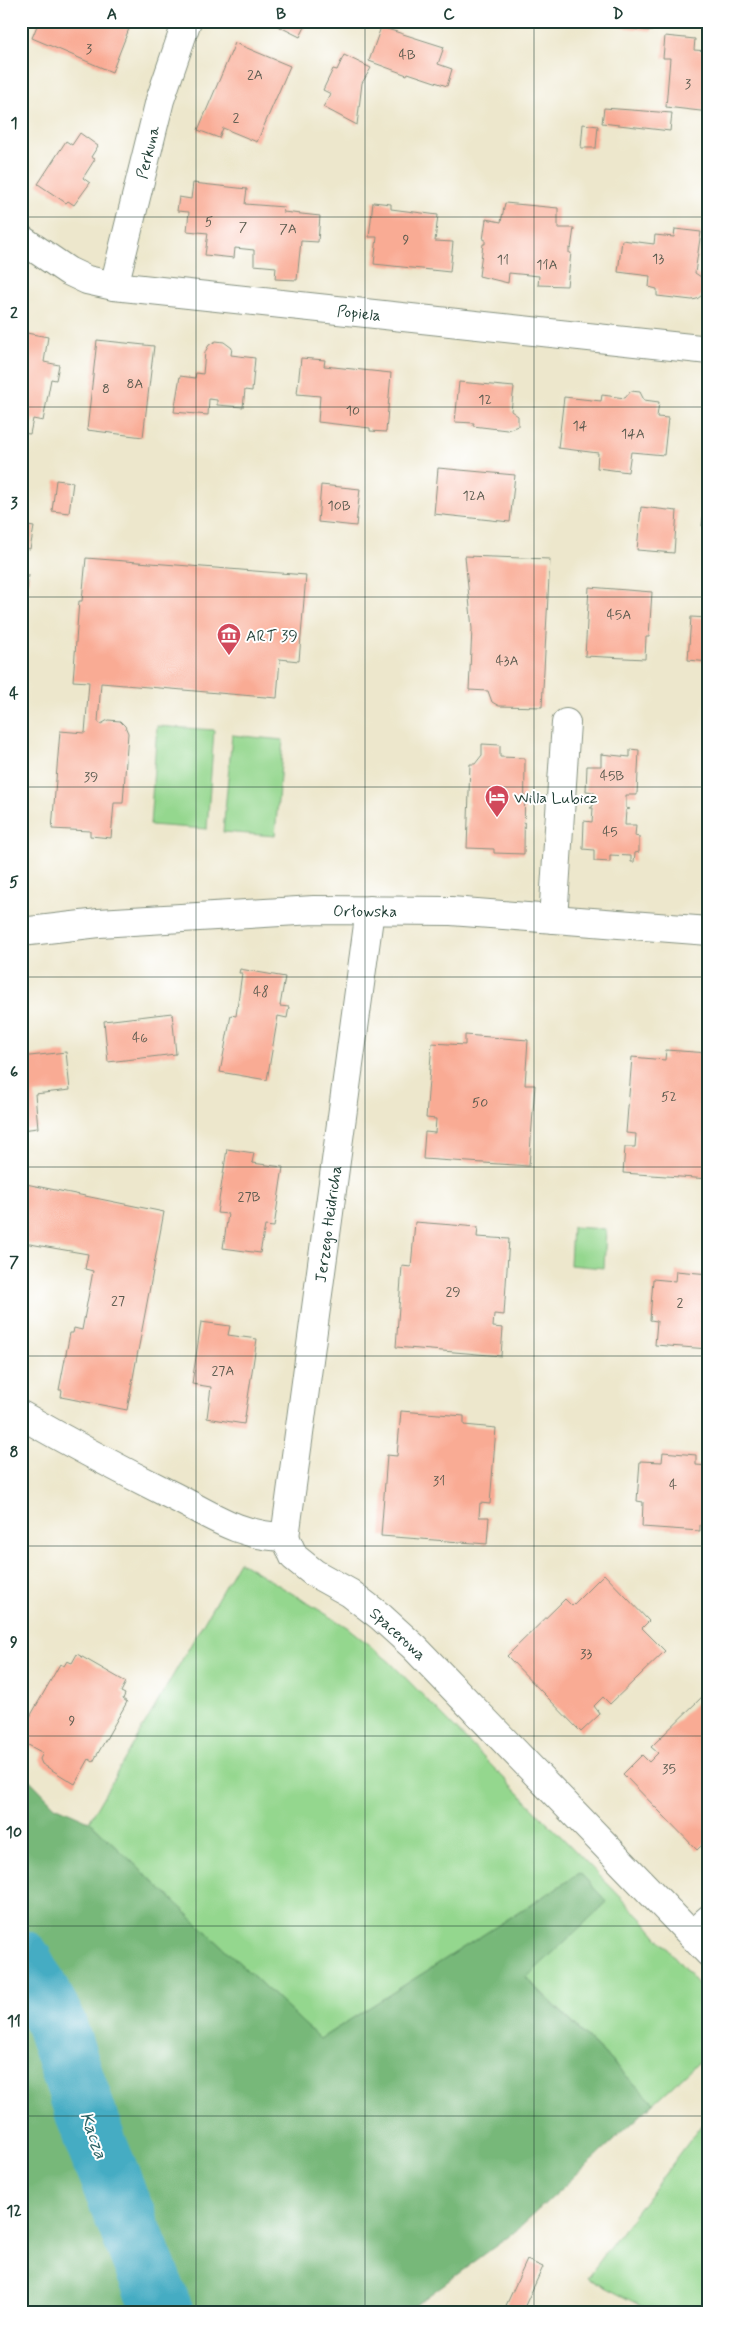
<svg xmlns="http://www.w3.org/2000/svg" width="730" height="2333" viewBox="0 0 730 2333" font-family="Mynerve,sans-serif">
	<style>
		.green { fill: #94d78e; stroke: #5a8a61 }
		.forest { fill: #77b879; stroke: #4b7a56 }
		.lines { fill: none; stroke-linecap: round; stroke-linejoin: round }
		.river { stroke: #44acc3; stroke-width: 61 }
		.building { fill: #f9ab94 }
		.minor-casing { stroke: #869280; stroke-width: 30 }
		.minor { stroke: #fff; stroke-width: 28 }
		.grid { fill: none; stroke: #1f3d34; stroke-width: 1; stroke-opacity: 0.55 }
		.labels { text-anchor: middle; stroke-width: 4; stroke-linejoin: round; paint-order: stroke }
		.number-label { font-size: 14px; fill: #56584c }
		.street-label { font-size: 16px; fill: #1f3d34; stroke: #fff }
		.poi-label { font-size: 16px; fill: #1f3d34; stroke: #fff; text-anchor: start }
		.water-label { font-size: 18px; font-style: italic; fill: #2c6466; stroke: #fff }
		.neatline { fill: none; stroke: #1f3d34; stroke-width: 2 }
		.grid-label { font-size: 16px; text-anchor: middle; font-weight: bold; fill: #1f3d34 }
	</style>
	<rect width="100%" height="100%" fill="#fff"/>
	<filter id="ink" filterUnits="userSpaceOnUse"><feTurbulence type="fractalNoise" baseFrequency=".02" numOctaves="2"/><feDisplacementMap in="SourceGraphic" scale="10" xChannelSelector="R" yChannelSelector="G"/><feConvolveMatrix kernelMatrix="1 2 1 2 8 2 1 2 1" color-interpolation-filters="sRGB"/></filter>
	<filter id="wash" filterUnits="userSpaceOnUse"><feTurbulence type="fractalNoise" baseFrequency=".0096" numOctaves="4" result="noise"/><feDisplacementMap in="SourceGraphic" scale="20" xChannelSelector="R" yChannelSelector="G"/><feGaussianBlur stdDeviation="1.12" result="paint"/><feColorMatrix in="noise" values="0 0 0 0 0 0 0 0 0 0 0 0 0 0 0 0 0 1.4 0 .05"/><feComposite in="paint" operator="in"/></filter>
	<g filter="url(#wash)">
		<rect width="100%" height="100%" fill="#ede7cc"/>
		<g class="green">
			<polygon points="157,726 214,730 207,829 150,825"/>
			<polygon points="232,735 283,740 275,836 223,832"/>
			<polygon points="572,1227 606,1229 604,1268 570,1265"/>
			<polygon points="239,1561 347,1627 390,1662 645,1922 704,1991 706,2000 703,2008 709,2014 709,2053 654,2103 526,1977 607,1902 580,1873 320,2039 89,1821"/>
			<polygon points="709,2115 709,2312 653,2312 587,2278"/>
		</g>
		<polygon class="forest" points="21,1771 55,1806 89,1821 320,2039 580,1873 607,1902 526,1978 654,2103 512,2234 406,2312 21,2312"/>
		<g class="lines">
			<polyline class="river" points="21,1960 54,2019 94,2138 163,2312"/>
		</g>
		<g id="blocks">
			<g class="building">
				<polygon points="39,21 132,21 112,72 32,38"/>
				<polygon points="268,21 308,21 300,37"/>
				<polygon points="621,21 653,21 652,31 620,27"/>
				<polygon points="381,27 444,47 438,64 452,69 447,86 408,73 407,75 369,61"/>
				<polygon points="665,36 695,39 694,50 709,51 709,112 666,107 670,58 663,58"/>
				<polygon points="235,43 290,66 257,142 223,128 219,138 198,130"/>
				<polygon points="344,55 371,68 362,83 357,125 323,107 331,94 323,90 333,69 337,70"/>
				<polygon points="604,108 672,113 670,131 602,123"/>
				<polygon points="583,124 598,126 596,148 581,148"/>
				<polygon points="80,133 98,146 91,157 95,159 83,178 90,183 74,205 68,201 66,203 38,184 66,141 72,145"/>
				<polygon points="193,183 247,189 245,204 284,207 283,212 320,216 318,242 301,241 297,280 275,279 276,267 254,265 254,250 235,248 234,258 205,255 208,233 187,231 189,212 177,211 179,197 191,199"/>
				<polygon points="373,202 391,204 391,209 438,215 435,241 453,242 450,272 374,264 377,237 369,237"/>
				<polygon points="505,203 558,208 558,228 574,228 571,249 569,248 569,253 571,253 567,286 538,285 539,276 509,273 508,283 479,276 483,244 485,244 485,239 483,240 486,219 501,222"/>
				<polygon points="675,229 701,232 695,273 704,279 707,288 705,293 697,299 692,300 657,296 657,289 649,287 650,276 618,272 622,240 654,244 655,235 674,237"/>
				<polygon points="21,332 48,337 44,362 59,365 56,380 51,379 43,421 33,419 30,434 21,433"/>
				<polygon points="97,340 154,346 143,437 87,430"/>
				<polygon points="216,341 224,342 232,348 231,355 255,358 252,391 245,390 243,407 217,405 217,400 209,399 208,415 174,412 180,376 195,378 196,373 203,374 205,352 209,345"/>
				<polygon points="301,358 325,360 324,366 391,373 386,432 370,431 370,428 318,422 320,396 297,394"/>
				<polygon points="459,382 514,387 511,411 518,416 518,426 507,430 473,426 474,423 455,422"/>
				<polygon points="631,391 640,392 644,400 659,402 657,417 668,418 664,455 631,452 628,472 597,468 598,453 558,448 564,397 601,401 602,395 625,398"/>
				<polygon points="438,468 515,475 510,522 434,514"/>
				<polygon points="56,480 73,482 69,513 52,511"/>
				<polygon points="707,484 709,485 709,530 706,530 707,526 702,526"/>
				<polygon points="321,485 360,489 356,526 318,522"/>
				<polygon points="641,507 677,511 674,553 637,550"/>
				<polygon points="21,525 34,527 30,549 25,548 22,567"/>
				<polygon points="465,556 550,559 542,707 499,706 492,702 488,691 469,690 472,629"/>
				<polygon points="86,558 306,575 299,661 280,659 277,698 101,683 98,722 101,724 108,720 120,721 125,726 128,733 123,803 114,803 111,838 90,836 90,831 52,829 60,731 85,733 89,682 73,681 79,601 82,601"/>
				<polygon points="21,573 29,575 25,601 21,600"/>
				<polygon points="589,587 652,592 649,637 646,637 645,659 585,656"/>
				<polygon points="691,617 709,618 709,662 688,660"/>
				<polygon points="482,744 500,745 500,757 525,758 524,854 494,853 494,849 467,848 470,764 475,764 482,755"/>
				<polygon points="630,749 639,750 637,795 626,795 626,808 630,809 626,810 625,825 636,825 635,836 639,837 639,852 635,853 634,862 631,862 631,856 610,855 610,862 594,861 594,850 583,849 584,821 592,822 593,808 590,808 593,806 594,792 586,791 587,766 601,766 601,754 630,757"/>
				<polygon points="708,817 709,817 709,860 703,859"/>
				<polygon points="240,969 285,977 280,1006 289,1007 287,1018 278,1016 267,1080 220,1072 231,1015 236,1016 242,973 239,973"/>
				<polygon points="172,1013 176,1054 108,1062 104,1021"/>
				<polygon points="465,1035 528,1040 525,1085 535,1085 529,1166 423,1159 425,1132 435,1133 436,1119 426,1118 432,1043 465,1045"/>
				<polygon points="666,1050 709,1053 709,1179 623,1173 625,1147 635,1147 636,1134 626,1133 632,1057 665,1060"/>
				<polygon points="66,1052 70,1090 35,1094 38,1128 21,1130 21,1057"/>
				<polygon points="227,1149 254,1153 252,1163 283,1167 274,1227 265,1226 260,1253 223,1248 228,1214 217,1213"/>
				<polygon points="21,1183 164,1212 127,1410 61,1397 62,1390 59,1390 70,1333 73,1333 74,1328 82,1330 93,1271 85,1269 88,1254 24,1243 21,1255"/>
				<polygon points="415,1222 478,1227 477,1237 509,1239 504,1315 494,1314 493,1327 503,1328 501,1356 396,1347 402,1266 411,1267"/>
				<polygon points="676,1271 709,1274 709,1349 655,1345 657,1321 650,1320 653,1279 675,1281"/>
				<polygon points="201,1322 230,1326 228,1335 257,1339 244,1424 207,1418 211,1387 192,1384"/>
				<polygon points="401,1411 464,1416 464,1425 496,1428 490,1504 480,1503 479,1517 489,1517 487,1544 381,1536 387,1455 397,1456"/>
				<polygon points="663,1452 696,1455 696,1465 709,1466 709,1526 700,1525 700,1531 642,1527 643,1502 637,1501 640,1461 662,1462"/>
				<polygon points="604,1574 649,1621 642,1628 665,1651 610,1704 603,1697 594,1706 600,1714 581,1732 507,1656 565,1599 572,1606"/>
				<polygon points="77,1654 126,1682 121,1692 125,1694 123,1699 127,1702 93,1762 89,1759 75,1784 42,1764 40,1759 43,1753 21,1741 21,1718 27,1722 60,1664 64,1666 67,1661 72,1663"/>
				<polygon points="706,1693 709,1696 709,1838 697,1850 623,1774 642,1755 649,1762 658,1753 651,1747"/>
				<polygon points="527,2260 543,2267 522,2312 503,2312"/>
			</g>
		</g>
	</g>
	<g filter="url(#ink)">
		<use href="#blocks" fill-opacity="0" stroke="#869280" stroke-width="1"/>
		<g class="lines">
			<defs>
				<g id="minor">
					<path id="s1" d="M21,239l47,32 19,9 27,6 595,64"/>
					<path id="s2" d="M114,286l46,-186 27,-79"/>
					<polyline points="553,919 566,723"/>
					<path id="s3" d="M21,932l78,-9 215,-13 137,1 258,20"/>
					<path d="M21,1415c49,28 98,54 148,79 41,20 68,42 116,43"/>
					<path id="s4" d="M285,1537l85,-627"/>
					<path id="s5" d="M285,1537l9,20 20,16 36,20 31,24 34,31 294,305"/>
					<polyline points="692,1934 709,1919"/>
				</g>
			</defs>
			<use href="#minor" class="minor-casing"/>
			<use href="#minor" class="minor"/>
		</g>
	</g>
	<path class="grid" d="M196,21v2291M365,21v2291M534,21v2291M21,217h688M21,407h688M21,597h688M21,787h688M21,977h688M21,1167h688M21,1356h688M21,1546h688M21,1736h688M21,1926h688M21,2116h688"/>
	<defs>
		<symbol id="museum-pin" viewBox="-11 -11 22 30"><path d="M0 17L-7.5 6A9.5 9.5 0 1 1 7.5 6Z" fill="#d1495b" stroke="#fff"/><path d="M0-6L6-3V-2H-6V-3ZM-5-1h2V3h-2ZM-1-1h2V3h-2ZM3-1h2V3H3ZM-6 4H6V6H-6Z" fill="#fff"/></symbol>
		<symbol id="hotel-pin" viewBox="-11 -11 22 30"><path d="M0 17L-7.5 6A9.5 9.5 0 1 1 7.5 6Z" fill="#d1495b" stroke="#fff"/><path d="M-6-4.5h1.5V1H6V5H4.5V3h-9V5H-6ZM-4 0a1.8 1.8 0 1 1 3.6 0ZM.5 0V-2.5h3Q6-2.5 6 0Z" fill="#fff"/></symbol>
	</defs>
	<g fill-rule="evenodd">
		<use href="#museum-pin" x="215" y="621" width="28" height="38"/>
		<use href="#hotel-pin" x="483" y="783" width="28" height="38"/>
	</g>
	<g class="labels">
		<g class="number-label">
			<text x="89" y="53">3</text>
			<text x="407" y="59">4B</text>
			<text x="255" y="79">2A</text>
			<text x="688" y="88">3</text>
			<text x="236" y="122">2</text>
			<text x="209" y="226">5</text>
			<text x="243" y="231">7</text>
			<text x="288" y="233">7A</text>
			<text x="406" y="244">9</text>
			<text x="658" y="263">13</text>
			<text x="503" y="264">11</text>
			<text x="547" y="269">11A</text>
			<text x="135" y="388">8A</text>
			<text x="106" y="393">8</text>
			<text x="485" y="404">12</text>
			<text x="353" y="415">10</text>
			<text x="580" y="430">14</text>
			<text x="633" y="438">14A</text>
			<text x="474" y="500">12A</text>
			<text x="339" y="510">10B</text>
			<text x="619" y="619">45A</text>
			<text x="507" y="665">43A</text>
			<text x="612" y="780">45B</text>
			<text x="91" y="781">39</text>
			<text x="610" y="836">45</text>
			<text x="261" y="996">48</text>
			<text x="140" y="1042">46</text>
			<text x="669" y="1101">52</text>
			<text x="480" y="1107">50</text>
			<text x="249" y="1201">27B</text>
			<text x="453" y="1296">29</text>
			<text x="118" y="1305">27</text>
			<text x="680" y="1307">2</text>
			<text x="223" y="1375">27A</text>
			<text x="439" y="1485">31</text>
			<text x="673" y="1489">4</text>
			<text x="586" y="1658">33</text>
			<text x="72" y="1725">9</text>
			<text x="669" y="1773">35</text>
		</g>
		<g class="street-label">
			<text dy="6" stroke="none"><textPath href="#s2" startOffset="138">Perkuna</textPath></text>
			<text dy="6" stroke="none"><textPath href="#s1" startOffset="352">Popiela</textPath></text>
			<text dy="6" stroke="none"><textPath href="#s3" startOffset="345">Orłowska</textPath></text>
			<text dy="6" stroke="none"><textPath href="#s4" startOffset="316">Jerzego Heidricha</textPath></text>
			<text dy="6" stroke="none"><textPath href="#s5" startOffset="152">Spacerowa</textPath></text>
		</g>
		<g class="poi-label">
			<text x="246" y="641">ART 39</text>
			<text x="514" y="803">Willa Lubicz</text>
		</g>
		<g class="water-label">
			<text transform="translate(94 2135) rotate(70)" y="6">Kacza</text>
		</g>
	</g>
	<rect width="730" height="2333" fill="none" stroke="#fff" stroke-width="55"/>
	<rect x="28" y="28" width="674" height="2278" class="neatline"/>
	<g class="grid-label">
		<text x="112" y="19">A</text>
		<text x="281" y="19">B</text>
		<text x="449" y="19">C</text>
		<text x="618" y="19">D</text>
		<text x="14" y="128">1</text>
		<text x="14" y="318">2</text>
		<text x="14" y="508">3</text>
		<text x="14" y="698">4</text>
		<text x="14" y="887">5</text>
		<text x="14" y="1077">6</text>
		<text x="14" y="1267">7</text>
		<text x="14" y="1457">8</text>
		<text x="14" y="1647">9</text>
		<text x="14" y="1837">10</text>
		<text x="14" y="2026">11</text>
		<text x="14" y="2216">12</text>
	</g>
</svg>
